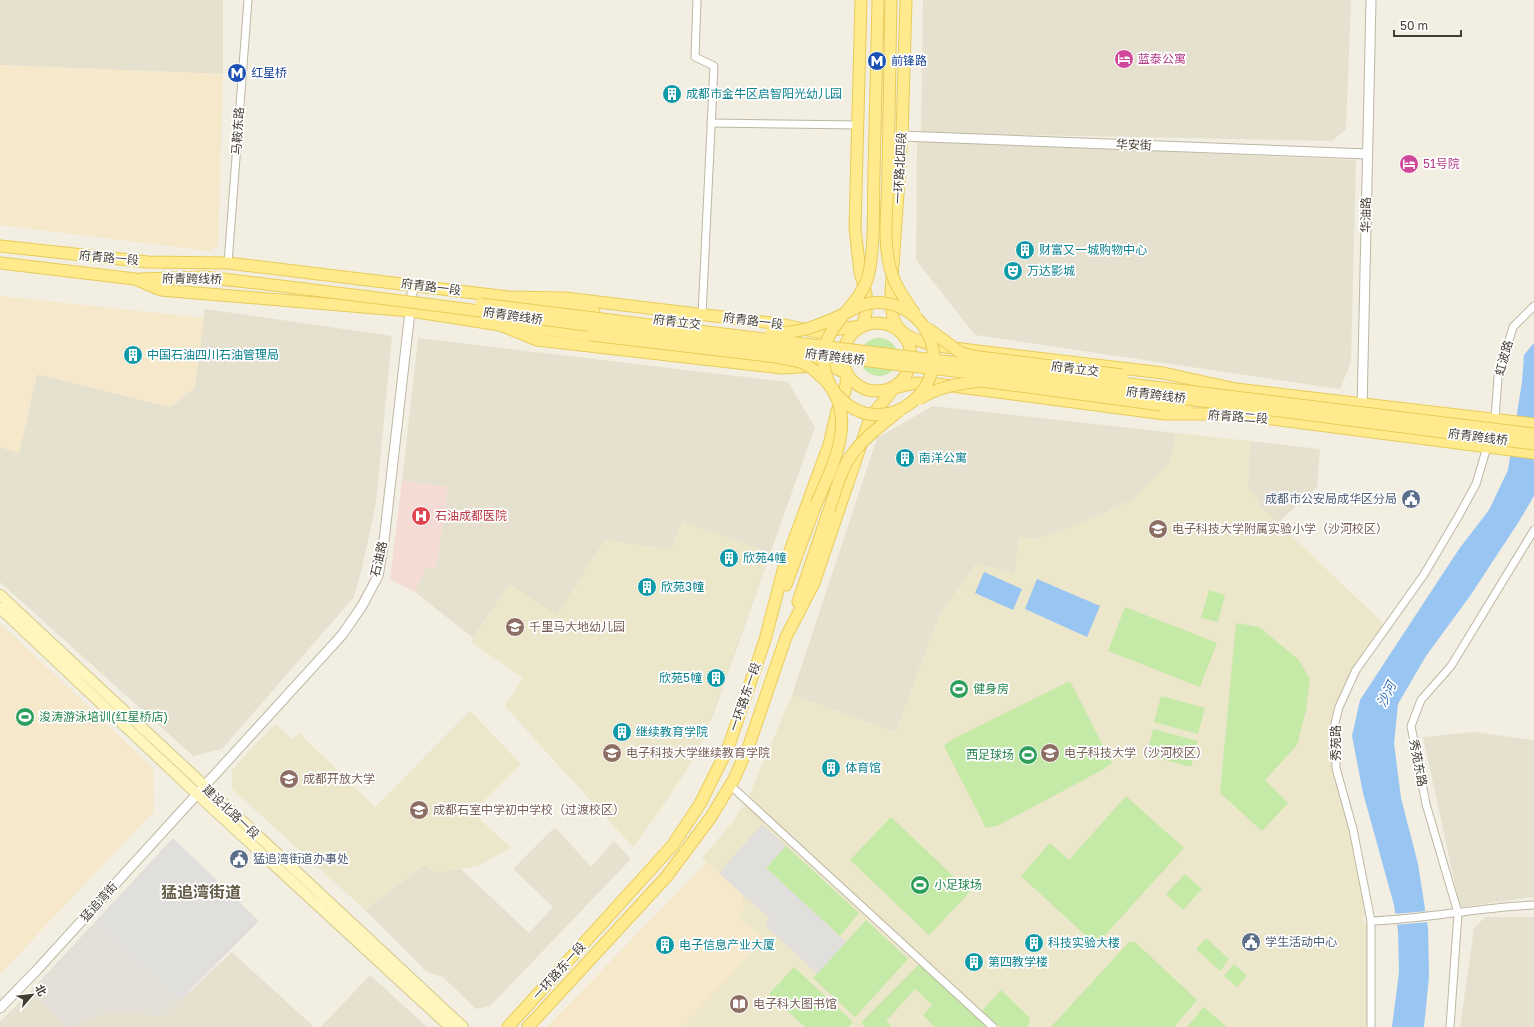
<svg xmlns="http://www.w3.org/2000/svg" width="1534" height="1027" viewBox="0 0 1534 1027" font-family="'Golos Text','Noto Sans SC',sans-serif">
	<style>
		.residential { fill: #e6e1cf }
		.commercial { fill: #f6e8ca }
		.industrial { fill: #e3dfd7 }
		.education { fill: #ece6ca }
		.medical { fill: #f4dbd3 }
		.green { fill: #c5e9a7 }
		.parking { fill: #e1dfdb }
		.water { fill: #99c5f3 }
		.pier { fill: #f2eee1 }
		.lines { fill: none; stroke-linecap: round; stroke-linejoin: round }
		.minor-casing { stroke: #bdb7a4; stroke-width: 9 }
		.tertiary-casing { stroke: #bdb7a4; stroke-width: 11 }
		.secondary-casing { stroke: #d4c98e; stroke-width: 12 }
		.primary-casing { stroke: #e9cc58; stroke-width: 13 }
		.minor { stroke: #fff; stroke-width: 7 }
		.tertiary { stroke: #fff; stroke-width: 9 }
		.secondary { stroke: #fff6be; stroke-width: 10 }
		.primary { stroke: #ffea8d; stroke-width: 11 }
		.primary-bridge-casing { stroke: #e9cc58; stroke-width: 13; stroke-linecap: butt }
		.primary-bridge { stroke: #ffea8d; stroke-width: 11 }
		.labels { text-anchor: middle; stroke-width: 3.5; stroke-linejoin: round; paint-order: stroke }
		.hotel-label { font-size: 12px; fill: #b23c85; stroke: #fff; text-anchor: start }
		.transit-label { font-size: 12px; fill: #164399; stroke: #fff; text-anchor: start }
		.culture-label { font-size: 12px; fill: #0d838f; stroke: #fff; text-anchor: start }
		.street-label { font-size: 12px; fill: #433e32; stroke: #fff }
		.service-label { font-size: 12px; fill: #4e5e75; stroke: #fff; text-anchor: start }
		.health-label { font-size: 12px; fill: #be3a42; stroke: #fff; text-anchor: start }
		.education-label { font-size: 12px; fill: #785e54; stroke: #fff; text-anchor: start }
		.leisure-label { font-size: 12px; fill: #27864d; stroke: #fff; text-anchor: start }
		.water-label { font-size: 13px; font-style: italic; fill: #276ab3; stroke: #fff }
		.district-label { font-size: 16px; font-weight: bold; fill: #665d49; stroke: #fff }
	</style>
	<rect width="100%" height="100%" fill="#f2eee1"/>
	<g class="residential">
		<polygon points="0,0 223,0 223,74 0,65"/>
		<polygon points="923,0 1351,0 1346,129 1332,141 921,133"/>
		<polygon points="917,141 1356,160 1351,362 1340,389 975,335 916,260"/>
		<polygon points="205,309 392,336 376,503 362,568 354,597 222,749 193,756 0,582 0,447 19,453 37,374 171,407 195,387"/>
		<polygon points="418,338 788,382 815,427 711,721 573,781 505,706 523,679 510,584 473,638 415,592 426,567 436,570 448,487 402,481"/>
		<polygon points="933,406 1176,433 1173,453 1168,464 1134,499 1088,520 1038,539 1019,538 1015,574 976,564 939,616 896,732 792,695 877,438"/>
		<polygon points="1250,441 1320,449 1317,487 1277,524 1258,504 1248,488"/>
		<polygon points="1474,732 1534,740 1534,897 1460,907 1423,737"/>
		<polygon points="555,827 591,867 614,841 631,859 490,1006 476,1009 443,977 427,972 365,910 424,865 434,871 442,872 461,869 529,933 553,907 513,869"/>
		<polygon points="1485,917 1534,917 1534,1027 1460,1027 1474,928"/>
		<polygon points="232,952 314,1027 72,1027 101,1015 114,1012 163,1016"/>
		<polygon points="370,975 427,1027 321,1027"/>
		<polygon points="30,992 66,1027 0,1027 0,1022"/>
	</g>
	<g class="commercial">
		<polygon points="0,65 223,74 218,246 210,251 0,225"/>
		<polygon points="0,296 204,318 195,387 170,407 37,374 19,453 0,447"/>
		<polygon points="0,623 153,768 154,811 0,974"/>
		<polygon points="707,862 744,896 746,906 739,915 764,939 682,1027 547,1027"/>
	</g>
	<polygon class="industrial" points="94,923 179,1001 163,1016 114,1012 101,1015 72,1027 66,1027 30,992"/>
	<g class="education">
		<polygon points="1176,433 1250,441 1248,488 1260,503 1258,504 1385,625 1364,651 1350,674 1337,704 1330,730 1332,759 1348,821 1366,914 1362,919 1368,928 1367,1027 682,1027 764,939 738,915 746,906 741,900 744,896 702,858 731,824 747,800 792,695 896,732 939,616 976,564 1015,574 1019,537 1038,539 1088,520 1134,499 1168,464 1173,453"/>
		<polygon points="683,521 770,553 704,737 693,760 660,810 633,847 505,706 523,678 471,642 510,584 557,615 604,540 671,549"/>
		<polygon points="470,711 521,764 472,812 511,848 478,866 442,872 434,871 423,865 365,910 232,789 232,770 275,724 293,739 299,733 375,807"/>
	</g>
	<polygon class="medical" points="402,481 448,487 436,570 426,567 415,592 390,579"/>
	<g class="green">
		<circle cx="879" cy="357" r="19"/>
		<polygon points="1209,590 1225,595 1218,622 1201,618"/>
		<polygon points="1125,607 1217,643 1200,687 1108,651"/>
		<polygon points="1236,623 1259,627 1298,659 1310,679 1306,710 1297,745 1265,780 1288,803 1262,831 1220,793"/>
		<polygon points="1070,681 1112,763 1104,769 997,826 986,828 944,746 953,739"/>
		<polygon points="1161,696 1205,708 1198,734 1154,722"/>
		<polygon points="1153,729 1198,741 1191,767 1147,755"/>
		<polygon points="1126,796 1184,848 1096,945 1021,876 1050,843 1069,860"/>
		<polygon points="891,817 970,892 929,935 850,860"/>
		<polygon points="786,846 859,913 840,936 766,868"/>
		<polygon points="1185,874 1202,889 1183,910 1166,894"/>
		<polygon points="866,920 908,959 855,1017 813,978"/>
		<polygon points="1206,938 1229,959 1220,971 1196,949"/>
		<polygon points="1129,942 1135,942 1197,1000 1174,1027 1051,1027"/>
		<polygon points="1234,964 1247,976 1237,987 1224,976"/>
		<polygon points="918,965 922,966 987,1027 935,1027 923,1015 932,1005 915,989 886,1021 892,1027 866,1027 861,1023"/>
		<polygon points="794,967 853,1022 848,1027 805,1027 769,994"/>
		<polygon points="1001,990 1028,1016 1030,1020 1028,1027 1000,1027 982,1011"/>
		<polygon points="1204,1007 1227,1027 1187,1027"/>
	</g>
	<g class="parking">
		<polygon points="762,824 786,846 766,868 846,942 817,974 765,925 770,919 719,873"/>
		<polygon points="173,838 259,921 179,1001 94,923"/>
	</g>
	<g class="water">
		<polygon points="1534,343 1534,496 1518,523 1470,596 1426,656 1398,704 1394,743 1401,798 1418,864 1428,928 1429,977 1424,1027 1392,1027 1399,972 1398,931 1394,905 1363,793 1352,736 1360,700 1459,549 1489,510 1508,470 1522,382 1524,355"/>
		<polygon points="984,572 1022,589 1013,610 975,593"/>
		<polygon points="1037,579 1100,606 1087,637 1025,609"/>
	</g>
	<polygon class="pier" points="1428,911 1429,922 1394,925 1393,914"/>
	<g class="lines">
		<defs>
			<g id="minor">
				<polyline points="697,0 695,57 714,66 702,315"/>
				<polyline points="711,123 858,125"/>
				<polyline points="228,263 248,0"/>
				<polyline points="1495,419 1498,377 1513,327 1534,306"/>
				<polyline points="730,785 993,1027"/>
				<path d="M1371,921c55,-2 108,-14 163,-16"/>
				<polyline points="1371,1027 1371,921 1353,829 1336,768 1335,723 1339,707 1356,670 1423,576 1458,517 1476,484 1487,447"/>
				<polyline points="1450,1027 1458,913 1426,804 1411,726 1421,700 1451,666 1534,530"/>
			</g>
			<g id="tertiary">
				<polyline points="902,136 1367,154"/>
				<polyline points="1362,409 1371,0"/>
				<polyline points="0,1008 36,971 342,635 362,606 378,576 384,541 413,285"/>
			</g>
			<g id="secondary">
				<polyline points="0,595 463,1027"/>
				<polyline points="0,608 197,794 450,1027"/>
			</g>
			<g id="primary">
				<path d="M906,0l-4,136 -11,157c1,7 0,17 2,25 7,22 33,25 52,29l218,26 73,16 298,35"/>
				<polyline points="874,173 878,0"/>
				<polyline points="888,173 891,0"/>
				<polyline points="0,246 148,262 228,263 508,297 565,298 780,324 817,332 862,326 866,313 866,294 860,272 855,228 861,0"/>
				<polyline points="0,263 135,279 161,290 411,311 500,325 537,340 782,368 830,365 847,374 845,391 837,411 829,445 784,567 765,640 728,748 700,804 672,846 508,1027"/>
				<polyline points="140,279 204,277"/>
				<polyline points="525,302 594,311"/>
				<circle cx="877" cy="357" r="34"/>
				<polyline points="512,326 591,335"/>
				<polyline points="1161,405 1188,408"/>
				<polyline points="786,585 816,504"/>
				<polyline points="798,602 829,510"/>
				<polyline points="528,1027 667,876 711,817 734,779 749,745 786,637 814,583 870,418 894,388 916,383 937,384 1165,414 1234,414 1534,453"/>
			</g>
		</defs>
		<use href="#minor" class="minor-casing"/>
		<use href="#tertiary" class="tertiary-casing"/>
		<use href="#secondary" class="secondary-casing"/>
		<use href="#primary" class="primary-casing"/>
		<use href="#minor" class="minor"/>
		<use href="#tertiary" class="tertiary"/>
		<use href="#secondary" class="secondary"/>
		<use href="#primary" class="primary"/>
		<defs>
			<g id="primary-bridge">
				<path d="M888,173c0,29 -6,70 3,98 4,15 15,30 24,43"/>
				<path d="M204,277c177,20 354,45 532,67 96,12 192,26 289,34l509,66"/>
				<polyline points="481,304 1534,434"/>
				<polyline points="927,328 961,353 979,357 1122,375"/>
				<path d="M771,332c26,3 49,-7 73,-18 5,-2 10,-6 16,-8 25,-10 55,3 67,26 28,54 -40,110 -85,68 -10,-9 -16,-21 -18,-34 -5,-42 37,-57 45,-93 6,-32 4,-67 5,-100"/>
				<path d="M591,335l185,22c9,2 19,3 27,6 9,4 15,11 22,17 34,37 8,85 -9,124"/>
				<path d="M919,399c20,-12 40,-16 63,-18l179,24"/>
				<path d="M829,510c7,-19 12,-42 24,-57 13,-17 30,-29 46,-42"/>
			</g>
		</defs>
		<use href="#primary-bridge" class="primary-bridge-casing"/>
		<use href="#primary-bridge" class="primary-bridge"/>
	</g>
	<defs>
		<symbol id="hotel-disc" viewBox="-11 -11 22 22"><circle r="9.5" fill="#d1479c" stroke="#fff"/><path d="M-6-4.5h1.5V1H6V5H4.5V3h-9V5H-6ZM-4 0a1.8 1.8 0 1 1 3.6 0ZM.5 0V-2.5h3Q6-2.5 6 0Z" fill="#fff"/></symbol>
		<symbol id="metro-disc" viewBox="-11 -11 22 22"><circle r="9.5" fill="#1a4fb4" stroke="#fff"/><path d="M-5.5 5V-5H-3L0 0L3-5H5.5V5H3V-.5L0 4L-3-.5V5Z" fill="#fff"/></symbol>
		<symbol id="building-disc" viewBox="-11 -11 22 22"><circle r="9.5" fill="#0f9aa8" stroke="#fff"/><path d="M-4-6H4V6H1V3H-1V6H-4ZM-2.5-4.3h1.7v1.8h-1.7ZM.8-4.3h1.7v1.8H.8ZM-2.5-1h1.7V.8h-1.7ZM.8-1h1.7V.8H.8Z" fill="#fff"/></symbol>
		<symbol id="theatre-disc" viewBox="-11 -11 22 22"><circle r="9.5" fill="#0f9aa8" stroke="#fff"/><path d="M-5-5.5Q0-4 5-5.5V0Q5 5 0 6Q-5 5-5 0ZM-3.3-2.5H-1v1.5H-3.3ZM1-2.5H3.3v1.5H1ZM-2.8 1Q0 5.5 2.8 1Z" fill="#fff"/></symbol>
		<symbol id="civic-disc" viewBox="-11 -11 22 22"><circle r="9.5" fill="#5c6f8a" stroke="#fff"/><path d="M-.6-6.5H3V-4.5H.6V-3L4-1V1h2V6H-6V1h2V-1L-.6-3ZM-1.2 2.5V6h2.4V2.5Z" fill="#fff"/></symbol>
		<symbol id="hospital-disc" viewBox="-11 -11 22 22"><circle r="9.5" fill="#e0444e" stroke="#fff"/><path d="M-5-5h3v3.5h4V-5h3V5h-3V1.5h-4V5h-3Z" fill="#fff"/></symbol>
		<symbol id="school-disc" viewBox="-11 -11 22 22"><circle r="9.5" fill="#8d6e63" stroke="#fff"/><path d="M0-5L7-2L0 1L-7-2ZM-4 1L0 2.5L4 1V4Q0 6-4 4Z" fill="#fff"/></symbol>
		<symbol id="stadium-disc" viewBox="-11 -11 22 22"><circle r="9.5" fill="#2e9e5b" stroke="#fff"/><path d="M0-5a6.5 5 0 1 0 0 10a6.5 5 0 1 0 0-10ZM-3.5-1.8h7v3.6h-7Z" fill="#fff"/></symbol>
		<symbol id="university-disc" viewBox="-11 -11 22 22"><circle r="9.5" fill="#8d6e63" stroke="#fff"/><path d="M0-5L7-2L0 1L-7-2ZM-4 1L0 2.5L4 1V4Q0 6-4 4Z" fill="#fff"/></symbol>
		<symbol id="library-disc" viewBox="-11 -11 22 22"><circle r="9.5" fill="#8d6e63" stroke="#fff"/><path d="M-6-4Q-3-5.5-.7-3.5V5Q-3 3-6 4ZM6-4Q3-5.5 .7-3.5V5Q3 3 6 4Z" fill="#fff"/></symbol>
	</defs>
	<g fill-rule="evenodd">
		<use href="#hotel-disc" x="1113" y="48" width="22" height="22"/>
		<use href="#metro-disc" x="866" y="50" width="22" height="22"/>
		<use href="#metro-disc" x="226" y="62" width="22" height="22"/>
		<use href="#building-disc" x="661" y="83" width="22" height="22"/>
		<use href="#hotel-disc" x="1398" y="153" width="22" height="22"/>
		<use href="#building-disc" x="1014" y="239" width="22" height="22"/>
		<use href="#theatre-disc" x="1002" y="260" width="22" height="22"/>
		<use href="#building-disc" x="122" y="344" width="22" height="22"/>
		<use href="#building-disc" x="894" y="447" width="22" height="22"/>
		<use href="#civic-disc" x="1400" y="488" width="22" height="22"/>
		<use href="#hospital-disc" x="410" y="505" width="22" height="22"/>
		<use href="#school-disc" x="1147" y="518" width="22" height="22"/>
		<use href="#building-disc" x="718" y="547" width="22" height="22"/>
		<use href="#building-disc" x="636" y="576" width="22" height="22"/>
		<use href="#school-disc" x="504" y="616" width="22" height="22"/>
		<use href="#building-disc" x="705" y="667" width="22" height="22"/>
		<use href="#stadium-disc" x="948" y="678" width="22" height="22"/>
		<use href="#stadium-disc" x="14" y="706" width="22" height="22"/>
		<use href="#building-disc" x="611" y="721" width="22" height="22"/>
		<use href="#university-disc" x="601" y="742" width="22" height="22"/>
		<use href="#university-disc" x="1039" y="742" width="22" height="22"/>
		<use href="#stadium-disc" x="1017" y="744" width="22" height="22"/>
		<use href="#building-disc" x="820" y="757" width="22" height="22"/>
		<use href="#university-disc" x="278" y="768" width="22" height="22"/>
		<use href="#school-disc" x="408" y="799" width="22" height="22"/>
		<use href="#civic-disc" x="228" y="848" width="22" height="22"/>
		<use href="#stadium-disc" x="909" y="874" width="22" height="22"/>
		<use href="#civic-disc" x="1240" y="931" width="22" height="22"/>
		<use href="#building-disc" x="1023" y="932" width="22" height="22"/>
		<use href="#building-disc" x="654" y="934" width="22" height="22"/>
		<use href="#building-disc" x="963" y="951" width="22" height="22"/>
		<use href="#library-disc" x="728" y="993" width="22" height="22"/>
	</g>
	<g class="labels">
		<g class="hotel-label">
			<text x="1138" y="63">蓝泰公寓</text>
			<text x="1423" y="168">51号院</text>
		</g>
		<g class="transit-label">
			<text x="891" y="65">前锋路</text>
			<text x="251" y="77">红星桥</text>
		</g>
		<g class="culture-label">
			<text x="686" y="98">成都市金牛区启智阳光幼儿园</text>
			<text x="1039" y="254">财富又一城购物中心</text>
			<text x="1027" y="275">万达影城</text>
			<text x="147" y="359">中国石油四川石油管理局</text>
			<text x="919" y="462">南洋公寓</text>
			<text x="743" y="562">欣苑4幢</text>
			<text x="661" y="591">欣苑3幢</text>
			<text x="702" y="682" text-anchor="end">欣苑5幢</text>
			<text x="636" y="736">继续教育学院</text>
			<text x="845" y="772">体育馆</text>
			<text x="1048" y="947">科技实验大楼</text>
			<text x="679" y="949">电子信息产业大厦</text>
			<text x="988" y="966">第四教学楼</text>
		</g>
		<g class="street-label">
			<text transform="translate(238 131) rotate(-86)" y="4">马鞍东路</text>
			<text transform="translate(1134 145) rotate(2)" y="4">华安街</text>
			<text transform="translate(900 168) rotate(-87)" y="4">一环路北四段</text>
			<text transform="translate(1366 215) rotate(-89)" y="4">华油路</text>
			<text transform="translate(109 258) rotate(5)" y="4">府青路一段</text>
			<text transform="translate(192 279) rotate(1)" y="4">府青跨线桥</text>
			<text transform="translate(431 287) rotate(7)" y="4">府青路一段</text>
			<text transform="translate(513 316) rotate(8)" y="4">府青跨线桥</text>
			<text transform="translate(753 321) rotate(7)" y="4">府青路一段</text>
			<text transform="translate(677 322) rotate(7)" y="4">府青立交</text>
			<text transform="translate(835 357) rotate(7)" y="4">府青跨线桥</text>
			<text transform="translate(1504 358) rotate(-74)" y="4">虹波路</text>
			<text transform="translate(1075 369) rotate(7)" y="4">府青立交</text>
			<text transform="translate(1156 395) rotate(7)" y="4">府青跨线桥</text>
			<text transform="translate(1238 417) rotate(4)" y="4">府青路二段</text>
			<text transform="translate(1478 437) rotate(7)" y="4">府青跨线桥</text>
			<text transform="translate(379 559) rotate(-77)" y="4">石油路</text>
			<text transform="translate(745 697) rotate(-71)" y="4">一环路东一段</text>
			<text transform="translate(1336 743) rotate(-90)" y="4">秀苑路</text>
			<text transform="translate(1418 763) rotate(79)" y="4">秀苑东路</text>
			<text transform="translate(231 812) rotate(43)" y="4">建设北路一段</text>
			<text transform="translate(99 902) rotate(-48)" y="4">猛追湾街</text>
			<text transform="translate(559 971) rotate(-48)" y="4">一环路东一段</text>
		</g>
		<g class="service-label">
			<text x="1397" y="503" text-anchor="end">成都市公安局成华区分局</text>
			<text x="253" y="863">猛追湾街道办事处</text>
			<text x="1265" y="946">学生活动中心</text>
		</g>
		<g class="health-label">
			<text x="435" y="520">石油成都医院</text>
		</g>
		<g class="education-label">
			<text x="1172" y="533">电子科技大学附属实验小学（沙河校区）</text>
			<text x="529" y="631">千里马大地幼儿园</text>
			<text x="626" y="757">电子科技大学继续教育学院</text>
			<text x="1064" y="757">电子科技大学（沙河校区）</text>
			<text x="303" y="783">成都开放大学</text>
			<text x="433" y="814">成都石室中学初中学校（过渡校区）</text>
			<text x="753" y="1008">电子科大图书馆</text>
		</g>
		<g class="leisure-label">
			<text x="973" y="693">健身房</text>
			<text x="39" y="721">浚涛游泳培训(红星桥店)</text>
			<text x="1014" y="759" text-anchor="end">西足球场</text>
			<text x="934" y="889">小足球场</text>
		</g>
		<g class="water-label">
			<text transform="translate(1386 694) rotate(-64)" y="5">沙河</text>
		</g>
		<g class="district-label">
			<text x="201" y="898">猛追湾街道</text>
		</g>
	</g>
	<g transform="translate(32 995) rotate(62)" stroke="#ffffff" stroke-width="3" paint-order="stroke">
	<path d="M0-3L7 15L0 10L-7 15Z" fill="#433e32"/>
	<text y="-6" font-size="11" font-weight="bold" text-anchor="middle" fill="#433e32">北</text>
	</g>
	<path d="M1394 30v6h67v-6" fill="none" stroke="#433e32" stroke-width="2"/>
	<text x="1400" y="30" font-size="12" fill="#433e32" stroke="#ffffff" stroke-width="3" paint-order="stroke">50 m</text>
</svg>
